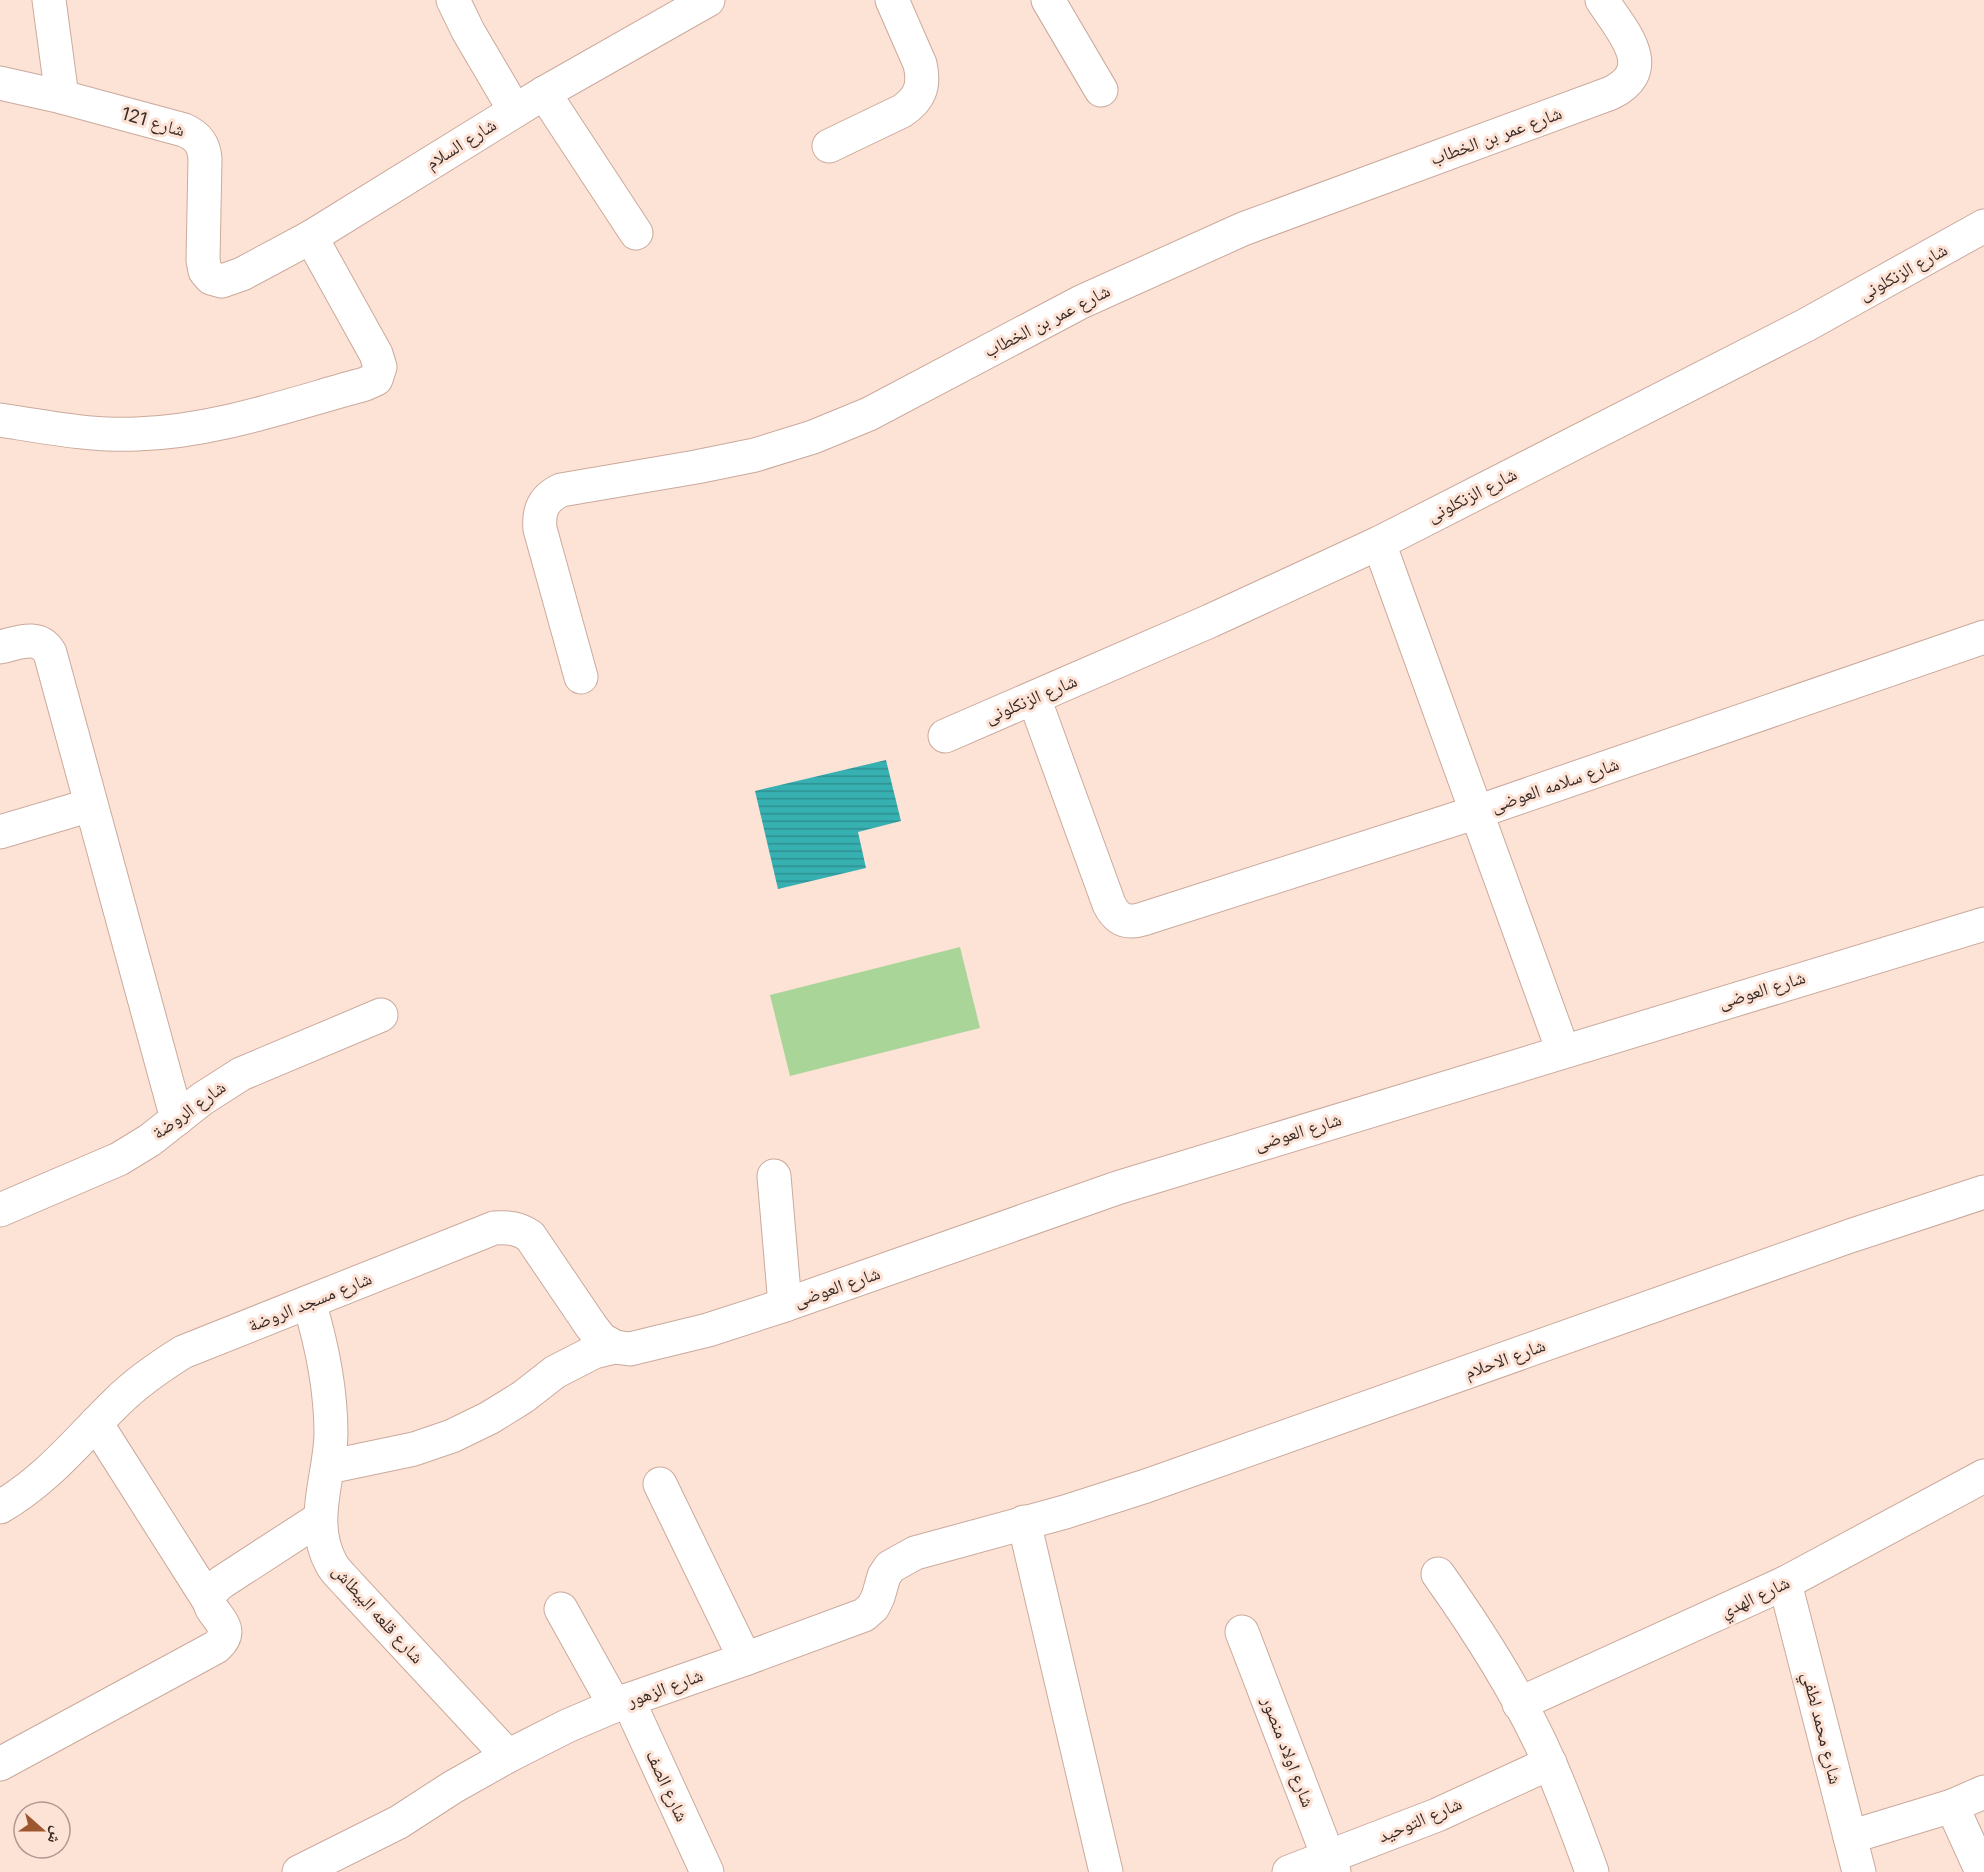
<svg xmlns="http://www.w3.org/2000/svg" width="1984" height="1872" viewBox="0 0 1984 1872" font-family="Inter,'Noto Naskh Arabic',sans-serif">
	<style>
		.park { fill: #aad599 }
		.water { fill: url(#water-rules) }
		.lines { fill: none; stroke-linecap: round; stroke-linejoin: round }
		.minor-casing { stroke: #caaa9c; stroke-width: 35 }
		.minor { stroke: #fff; stroke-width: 33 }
		.labels { text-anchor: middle; stroke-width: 6; stroke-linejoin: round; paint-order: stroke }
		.street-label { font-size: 18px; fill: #382b26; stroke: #fde2d6 }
	</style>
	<defs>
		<pattern id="water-rules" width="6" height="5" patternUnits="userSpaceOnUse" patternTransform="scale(1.5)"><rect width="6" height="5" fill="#37b0b2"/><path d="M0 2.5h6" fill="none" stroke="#2f8f91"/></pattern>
	</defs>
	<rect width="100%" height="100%" fill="#fde2d6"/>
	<polygon class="park" points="960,947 980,1028 790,1076 770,995"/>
	<polygon class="water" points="886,760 901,821 858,832 866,868 778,889 755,791"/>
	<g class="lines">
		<defs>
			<g id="minor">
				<polyline points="49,0 62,97"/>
				<polyline points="453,0 468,31 515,111"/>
				<polyline points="1048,0 1101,90"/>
				<path d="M0,83l62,14 122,33c14,6 20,14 21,29l-2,101 2,11 6,7 11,3 20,-7 69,-37 233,-144 164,-93"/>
				<polyline points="544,93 636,233"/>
				<path d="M829,146l73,-35c18,-12 23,-25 18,-47l-28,-64"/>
				<path d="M0,420c45,7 91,16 137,14 77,-2 154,-30 228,-50l11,-5 4,-12 -4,-13 -65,-117"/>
				<polyline points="1379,543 1563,1051"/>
				<path d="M0,647c18,-4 39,-14 50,6l127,466"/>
				<path d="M581,677l-41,-148c-2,-19 4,-31 21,-39l135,-23 59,-12 58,-18 56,-23 212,-112 162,-73 368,-136c49,-24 10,-63 -9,-93"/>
				<path d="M1034,698l75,206c8,16 18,20 34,15l334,-107 507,-175"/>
				<polyline points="945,736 1210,621 1379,543 1806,325 1984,226"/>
				<polyline points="0,832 91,805"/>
				<polyline points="774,1176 785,1305"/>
				<polyline points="0,1210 119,1159 150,1140 202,1099 241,1074 381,1015"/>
				<path d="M309,1302c13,43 22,87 22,132 -1,44 -23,89 1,131 4,7 12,14 18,21l158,170"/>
				<polyline points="96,1423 209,1601"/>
				<polyline points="328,1467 414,1449 452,1436 489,1418 523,1397 555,1372 594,1352 615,1347 630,1349 708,1330 785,1305 1117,1188 1984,924"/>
				<polyline points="660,1484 745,1659"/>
				<path d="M0,1507c47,-27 79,-68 117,-105 20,-20 42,-35 66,-50l311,-124c15,-1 24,0 36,8l61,90 10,13 14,8"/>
				<polyline points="1024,1522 1106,1872"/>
				<path d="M1438,1574c42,59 83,123 112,190 16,36 29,72 42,108"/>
				<polyline points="1785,1583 1859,1872"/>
				<polyline points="561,1609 615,1706"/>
				<polyline points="1242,1632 1334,1872"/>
				<polyline points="628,1700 707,1872"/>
				<polyline points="1519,1704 1785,1583 1984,1476"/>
				<path d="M0,1764l216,-117c31,-27 -32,-37 6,-65l97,-63"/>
				<polyline points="1952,1806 1982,1872"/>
				<polyline points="1850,1837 1952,1806 1984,1792"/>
				<polyline points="299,1872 399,1822 453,1787 508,1756 567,1726 628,1700 745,1659 864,1615 873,1607 878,1597 884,1576 890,1567 915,1553 1065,1512 1146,1486 1850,1236 1984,1192"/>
				<polyline points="1289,1872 1437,1815 1550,1763"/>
			</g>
		</defs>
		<use href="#minor" class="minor-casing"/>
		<use href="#minor" class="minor"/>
	</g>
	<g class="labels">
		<g class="street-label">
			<text transform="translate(153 122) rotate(16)" y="6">شارع 121</text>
			<text transform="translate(1496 136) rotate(-20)" y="6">شارع عمر بن الخطاب</text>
			<text transform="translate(461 144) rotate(-32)" y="6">شارع السلام</text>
			<text transform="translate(1903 272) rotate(-29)" y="6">شارع الزنكلونى</text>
			<text transform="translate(1047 321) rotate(-27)" y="6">شارع عمر بن الخطاب</text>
			<text transform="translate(1472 495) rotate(-27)" y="6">شارع الزنكلونى</text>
			<text transform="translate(1031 699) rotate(-23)" y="6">شارع الزنكلونى</text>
			<text transform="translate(1555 785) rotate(-19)" y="6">شارع سلامه العوضى</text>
			<text transform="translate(1762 990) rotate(-17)" y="6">شارع العوضى</text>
			<text transform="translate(189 1110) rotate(-36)" y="6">شارع الروضة</text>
			<text transform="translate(1298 1132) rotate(-17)" y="6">شارع العوضى</text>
			<text transform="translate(837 1287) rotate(-19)" y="6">شارع العوضى</text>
			<text transform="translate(310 1302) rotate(-22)" y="6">شارع مسجد الروضة</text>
			<text transform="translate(1505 1359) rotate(-20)" y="6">شارع الاحلام</text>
			<text transform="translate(1755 1597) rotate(-25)" y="6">شارع الهدي</text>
			<text transform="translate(378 1614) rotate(48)" y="6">شارع قلعه البيطاش</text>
			<text transform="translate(665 1688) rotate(-20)" y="6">شارع الزهور</text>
			<text transform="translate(1822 1728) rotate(76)" y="6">شارع محمد لطفي</text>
			<text transform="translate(1288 1752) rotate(69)" y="6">شارع اولاد منصور</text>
			<text transform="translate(667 1786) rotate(65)" y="6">شارع الصف</text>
			<text transform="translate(1420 1820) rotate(-23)" y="6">شارع التوحيد</text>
		</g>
	</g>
	<g transform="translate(42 1830) rotate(111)"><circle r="28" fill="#fde2d6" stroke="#ae9990" stroke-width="1.5"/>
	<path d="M0-4.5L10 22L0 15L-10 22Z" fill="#9d562d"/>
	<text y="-9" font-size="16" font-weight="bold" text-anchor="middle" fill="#382b26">ش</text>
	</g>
</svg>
